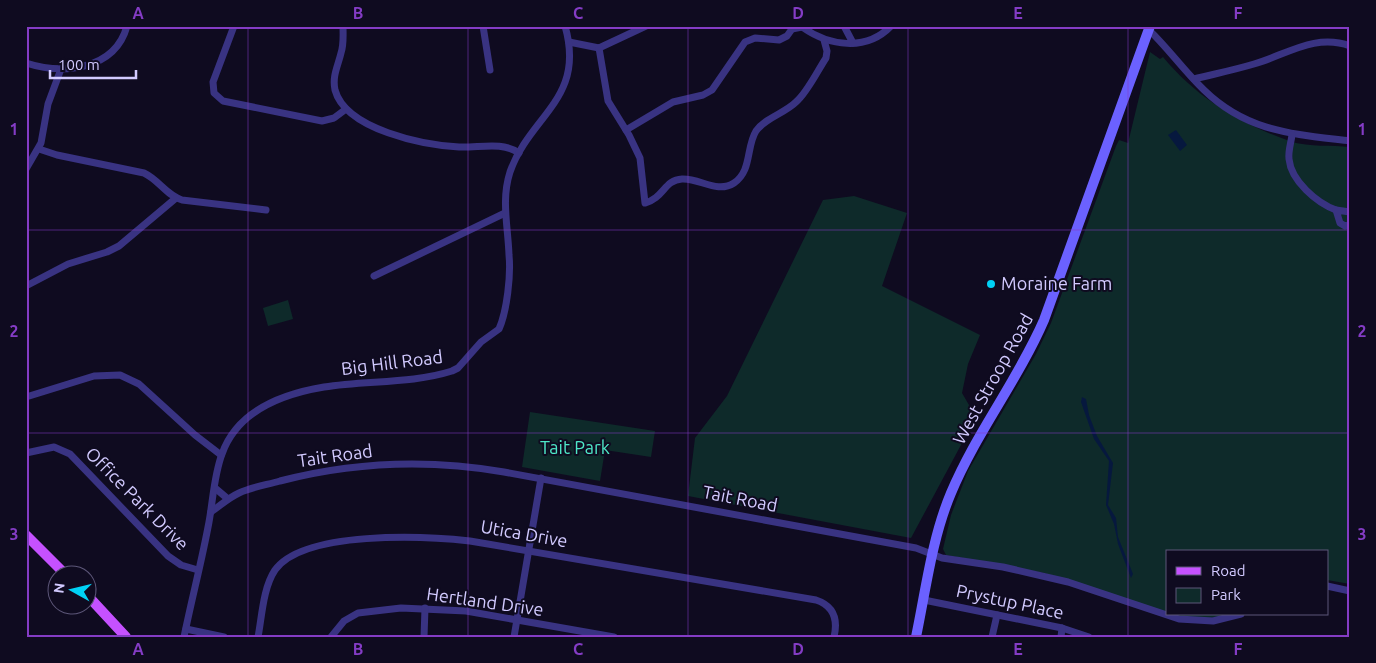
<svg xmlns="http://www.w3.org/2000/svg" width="1376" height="663" viewBox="0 0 1376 663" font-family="Ubuntu,sans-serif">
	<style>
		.green { fill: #0e2a2a }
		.water { fill: #06183e }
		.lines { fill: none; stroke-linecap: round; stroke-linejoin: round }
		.minor { stroke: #393382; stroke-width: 7 }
		.secondary { stroke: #6b61ff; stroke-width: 10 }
		.primary { stroke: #c551ff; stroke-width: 10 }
		.grid { fill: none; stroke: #843cc5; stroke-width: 1; stroke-opacity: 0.55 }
		.poi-dot { fill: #00d1f5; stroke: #0f0b20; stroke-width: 2 }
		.labels { text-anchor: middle; stroke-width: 4; stroke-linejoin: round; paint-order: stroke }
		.poi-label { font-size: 18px; fill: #d2caff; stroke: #0f0b20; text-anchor: start }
		.street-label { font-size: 18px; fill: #d2caff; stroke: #0f0b20 }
		.park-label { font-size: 18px; fill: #4ee7c7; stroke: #0f0b20 }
		.neatline { fill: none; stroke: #843cc5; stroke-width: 2 }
		.grid-label { font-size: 16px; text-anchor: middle; font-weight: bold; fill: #843cc5 }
	</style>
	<rect width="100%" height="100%" fill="#0f0b20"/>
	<g class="green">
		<path d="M1150,52l10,7 3,-2c35,42 78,67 129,85 17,5 40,3 58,5v437l-23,-4v-28h-160v62h63c-21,8 -44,4 -65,0l-121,-41 -98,-18 -3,-6 8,-34 17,-44 68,-117 15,-31 65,-177 3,-6 9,3z"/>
		<polygon points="854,196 907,213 882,286 980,335 968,364 962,393 976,417 911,538 688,496 695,438 727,396 823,200"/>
		<polygon points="288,300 293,319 268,326 263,308"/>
		<polygon points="530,412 655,431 651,457 605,450 600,481 522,467"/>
	</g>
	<g class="water">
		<polygon points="1176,130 1187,145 1180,151 1168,135"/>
		<polygon points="1082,397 1086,399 1089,415 1097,436 1113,463 1108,505 1116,518 1118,537 1133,574 1131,578 1118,544 1114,524 1106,505 1109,461 1094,439 1081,402"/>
	</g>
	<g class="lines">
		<g class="minor">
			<polyline points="234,26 213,82 214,93 223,101 322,121 334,118 346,109"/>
			<path d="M343,26c0,9 1,18 -2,27 -3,13 -9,23 -6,37 11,40 89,55 124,57 20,1 43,-6 60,6"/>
			<polyline points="483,26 490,70"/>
			<polyline points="844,26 853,43"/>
			<path d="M802,27c27,19 64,25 89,-1"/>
			<path d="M1149,30c19,18 35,41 55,60 43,42 89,44 146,51"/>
			<polyline points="569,42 599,48 646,26"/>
			<path d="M599,48l9,53 21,34 11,23 5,45c19,-5 19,-23 37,-24 18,-1 35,15 52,4 18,-12 12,-36 22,-52 9,-13 29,-18 40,-29 11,-9 22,-32 30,-44l1,-7 -3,-11"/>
			<path d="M26,63c37,12 89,7 101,-37"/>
			<path d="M1194,79c20,-5 40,-9 60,-15 32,-9 61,-31 96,-18"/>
			<polyline points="626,130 673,102 703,95 712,90 745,42 755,38 779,40 787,36 792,29 802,27"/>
			<path d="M1292,135c-1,8 -4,16 -3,24 2,22 28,44 47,51"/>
			<path d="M39,149l18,6 87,18c15,7 22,22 38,27l84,10"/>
			<polyline points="26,169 41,143 48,104 61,69"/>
			<polyline points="1350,212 1336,210 1340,223 1345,226 1350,225"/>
			<polyline points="374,276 505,213"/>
			<polyline points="26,286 68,264 107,252 119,246 176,198"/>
			<polyline points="26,397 94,376 120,375 139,384 195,435 221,455"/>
			<polyline points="26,453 54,447 70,454 168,556 181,565 198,570"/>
			<polyline points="215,488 228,499"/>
			<path d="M211,512c9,-6 17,-14 28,-19 13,-6 27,-8 41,-12 73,-19 149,-22 224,-9l412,76 26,10 61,9 65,15 111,37 34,2 28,-7"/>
			<polyline points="1327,586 1350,591"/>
			<polyline points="924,600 1062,628 1089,637"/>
			<polyline points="186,629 224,637"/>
			<path d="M184,637c8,-39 18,-77 25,-115 4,-22 5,-47 13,-68 15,-43 60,-60 102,-67 42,-7 87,-3 128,-16l6,-3 23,-26 18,-13c8,-18 12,-54 10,-74 -1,-29 -8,-55 1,-83 20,-57 76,-73 55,-146"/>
			<path d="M258,637c4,-21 5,-49 17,-67 29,-40 150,-34 195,-29l346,59c18,6 22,20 18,37"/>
			<polyline points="331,637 344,621 358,613 401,608 466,611 614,637"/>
			<polyline points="424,637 425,608"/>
			<polyline points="514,637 541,478"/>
			<polyline points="992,637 997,615"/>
			<polyline points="1061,637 1062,628"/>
		</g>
		<path class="secondary" d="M916,637c10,-48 16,-99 35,-144 25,-60 67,-113 93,-173l106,-294"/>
		<g class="primary">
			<polyline points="26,535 67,576"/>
			<polyline points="88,596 126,637"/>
		</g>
	</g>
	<path class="grid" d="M248,26v611M468,26v611M688,26v611M908,26v611M1128,26v611M26,230h1324M26,433h1324"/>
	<circle class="poi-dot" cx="991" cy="284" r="5"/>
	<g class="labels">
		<g class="poi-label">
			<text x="1001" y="290">Moraine Farm</text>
		</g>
		<g class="street-label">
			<text transform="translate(392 363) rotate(-7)" y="6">Big Hill Road</text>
			<text transform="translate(993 379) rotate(-61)" y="6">West Stroop Road</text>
			<text transform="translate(335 456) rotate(-8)" y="6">Tait Road</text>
			<text transform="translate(137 499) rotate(45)" y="6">Office Park Drive</text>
			<text transform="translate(740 499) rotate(11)" y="6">Tait Road</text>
			<text transform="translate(524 534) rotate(10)" y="6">Utica Drive</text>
			<text transform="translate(485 602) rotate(8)" y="6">Hertland Drive</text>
			<text transform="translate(1010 602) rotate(12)" y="6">Prystup Place</text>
		</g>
		<g class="park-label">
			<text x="575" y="454">Tait Park</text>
		</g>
	</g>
	<rect width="1376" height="663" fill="none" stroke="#0f0b20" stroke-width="55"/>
	<rect x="1166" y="550" width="162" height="65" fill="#0f0b20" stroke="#5d5779"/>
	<rect x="1176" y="567" width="25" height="8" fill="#c551ff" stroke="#5d5779"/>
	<text x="1211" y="576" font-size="15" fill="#d2caff">Road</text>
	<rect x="1176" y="588" width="25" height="15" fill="#0e2a2a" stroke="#5d5779"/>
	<text x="1211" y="600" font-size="15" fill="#d2caff">Park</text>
	<g transform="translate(72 590) rotate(278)"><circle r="24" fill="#0f0b20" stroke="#5d5779"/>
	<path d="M0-4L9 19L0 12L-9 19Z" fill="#00d1f5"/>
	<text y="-8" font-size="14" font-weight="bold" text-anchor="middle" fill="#d2caff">N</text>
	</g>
	<path d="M50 70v8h86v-8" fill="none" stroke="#d2caff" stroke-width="2.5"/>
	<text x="58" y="70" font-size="15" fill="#d2caff" stroke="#0f0b20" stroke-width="4" paint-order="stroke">100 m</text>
	<rect x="28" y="28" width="1320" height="608" class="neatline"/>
	<g class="grid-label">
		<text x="138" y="19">A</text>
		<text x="358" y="19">B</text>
		<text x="578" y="19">C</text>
		<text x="798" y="19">D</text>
		<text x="1018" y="19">E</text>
		<text x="1238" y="19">F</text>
		<text x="14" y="135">1</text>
		<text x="1362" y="135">1</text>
		<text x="14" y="337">2</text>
		<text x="1362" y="337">2</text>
		<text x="14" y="540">3</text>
		<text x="1362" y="540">3</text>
		<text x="138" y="655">A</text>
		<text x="358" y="655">B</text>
		<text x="578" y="655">C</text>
		<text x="798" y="655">D</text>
		<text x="1018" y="655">E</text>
		<text x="1238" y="655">F</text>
	</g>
</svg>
